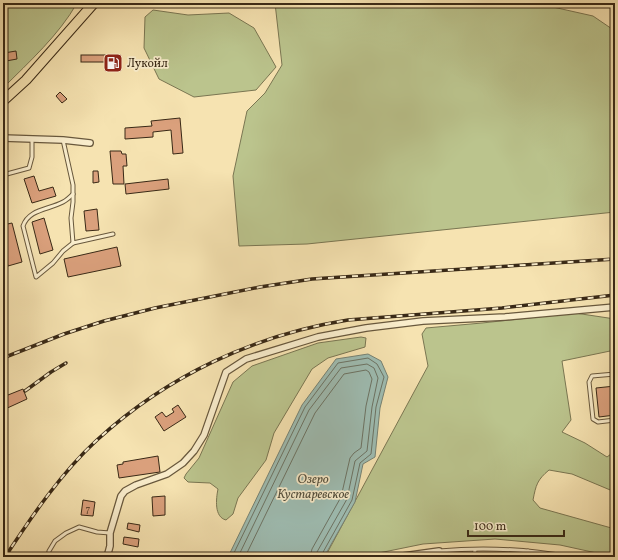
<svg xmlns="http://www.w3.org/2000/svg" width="618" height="560" viewBox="0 0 618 560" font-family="Vollkorn,serif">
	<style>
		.green { fill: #bbc48d; stroke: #7a7652 }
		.water { fill: #9ebdb3; stroke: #768274 }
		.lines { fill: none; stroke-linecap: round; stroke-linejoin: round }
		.shore { stroke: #6c7364; stroke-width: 1 }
		.building { fill: #daa07c; stroke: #392916 }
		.service-casing { stroke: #68583d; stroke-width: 5 }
		.minor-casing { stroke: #68583d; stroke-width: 8 }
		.primary-casing { stroke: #392916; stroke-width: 11 }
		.service { stroke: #f9edcc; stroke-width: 3 }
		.minor { stroke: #f9edcc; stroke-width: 5.5 }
		.primary { stroke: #f6e3b1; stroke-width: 9 }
		.rail-casing { stroke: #392916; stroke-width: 3.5 }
		.rail { stroke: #f9edcc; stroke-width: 2; stroke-dasharray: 6; stroke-linecap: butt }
		.labels { text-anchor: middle; stroke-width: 3.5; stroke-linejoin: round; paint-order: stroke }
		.number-label { font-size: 10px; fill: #614730 }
		.poi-label { font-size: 12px; fill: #392916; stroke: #f9edcc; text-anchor: start }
		.water-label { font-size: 13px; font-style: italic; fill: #524e3d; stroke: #f9edcc }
	</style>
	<rect width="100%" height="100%" fill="#f6e3b1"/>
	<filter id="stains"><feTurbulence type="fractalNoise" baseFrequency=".005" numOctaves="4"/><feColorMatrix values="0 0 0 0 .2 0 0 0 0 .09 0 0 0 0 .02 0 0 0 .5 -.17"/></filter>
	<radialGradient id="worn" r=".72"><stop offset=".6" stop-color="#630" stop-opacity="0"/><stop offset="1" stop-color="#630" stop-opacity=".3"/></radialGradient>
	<g class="green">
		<path d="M3,3h74c-18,32 -48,59 -74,85z"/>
		<polygon points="275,3 336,3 347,4 535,3 593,16 615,31 615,212 307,244 239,246 233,176 247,111 265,93 282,65"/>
		<polygon points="153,10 188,15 229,13 254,28 276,67 256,90 194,97 159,79 144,48 145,17"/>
		<path d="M575,313l40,6v31l-53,11 9,59 -9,12 23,11 22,14 8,-6v41l-43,-18 -23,-4c-12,10 -13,15 -16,30l7,8 75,21v28l-55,-12 -65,-6 -72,5 -64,13h-34l103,-191 -6,-32 4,-6 56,-5z"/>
		<path d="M361,337l5,1 -1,9 -37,11 -16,11 -38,64 -8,27 -28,38 -5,16 -7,6c-12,-3 -10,-21 -8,-31l-8,-6 -22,-1 -4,-4 2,-4 13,-16 34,-76 19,-16 66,-23z"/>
	</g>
	<polygon class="water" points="368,354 381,361 388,377 380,408 375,457 363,464 355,502 324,557 228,557 302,405 336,359"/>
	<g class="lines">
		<g class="shore">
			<polyline points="232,557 305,407 338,363 368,358 377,364 384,377 376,407 371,454 360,463 352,500 322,554 321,557"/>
			<polyline points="238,557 309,410 341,368 367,364 374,368 378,378 372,407 367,451 355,461 347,499 317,552 316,557"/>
			<polyline points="245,557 315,413 344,374 366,370 369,372 372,379 366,406 361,448 354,453 350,458 341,497 312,549 310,557"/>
		</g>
	</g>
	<g class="building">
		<polygon points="16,51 17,59 6,61 4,53"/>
		<rect x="81" y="55" width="31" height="7"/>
		<rect x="112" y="55" width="8" height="10"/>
		<polygon points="60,92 67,99 62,103 56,96"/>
		<polygon points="180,118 183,153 173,154 171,130 153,132 153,137 125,139 125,128 152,126 151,121"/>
		<polygon points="110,151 121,151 122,154 126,154 127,166 123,166 124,184 113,184"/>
		<polygon points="93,171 98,171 99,182 93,183"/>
		<polygon points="34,176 39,191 53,187 56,196 32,203 24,179"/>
		<polygon points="168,179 169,189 126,194 125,184"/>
		<polygon points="97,209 99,230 86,231 84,211"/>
		<polygon points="44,218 53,250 40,254 32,222"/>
		<polygon points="12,223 22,262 8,266 3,244 3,225"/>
		<polygon points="117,247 121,266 68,277 64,259"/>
		<polygon points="615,386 615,415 599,417 596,388"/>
		<polygon points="23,389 27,399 3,410 3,397"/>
		<polygon points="178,405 186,417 164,431 155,417 162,412 166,417 174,412 172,409"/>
		<polygon points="158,456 160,472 119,478 117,465 123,464 123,462"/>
		<polygon points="165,496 165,515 153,516 152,497"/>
		<polygon points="83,500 95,502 93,516 81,515"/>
		<polygon points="128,523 140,525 139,532 127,529"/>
		<polygon points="124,537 139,539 138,547 123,544"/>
	</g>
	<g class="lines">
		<defs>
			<g id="service">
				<polyline points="63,140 73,185 73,202 71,218 73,243 113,234"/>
				<polyline points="3,175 29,168 32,157 32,139"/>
				<path d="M73,194c-3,3 -6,6 -10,8 -15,8 -34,7 -40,24l13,51 17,-14 10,-12 10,-8"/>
				<polyline points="615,374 592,376 589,382 593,419 598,422 615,420"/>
				<polyline points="48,557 49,551 55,541 66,533 79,527 97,532 110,533"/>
				<path d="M438,557l1,-6c42,-4 88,-2 130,6"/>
				<polyline points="474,557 475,550"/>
				<polyline points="526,557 528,551"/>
			</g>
			<g id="minor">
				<polyline points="3,138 63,140 90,143"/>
				<polyline points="107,557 110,546 110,533 121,496 125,491 136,485 167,474 183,463 194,451 204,435 226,372 246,359 318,337 366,328 423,321 505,317 615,307"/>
				<polyline points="396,557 439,551"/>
			</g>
			<g id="primary">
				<polyline points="612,3 615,4"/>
				<polyline points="3,101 26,80 94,3"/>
			</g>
		</defs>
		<use href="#service" class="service-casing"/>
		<use href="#minor" class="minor-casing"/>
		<use href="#primary" class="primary-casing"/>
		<use href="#service" class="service"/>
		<use href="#minor" class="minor"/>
		<use href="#primary" class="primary"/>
		<defs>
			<g id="rail">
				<polyline points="3,358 64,334 104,321 155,308 260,287 312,279 615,259"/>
				<polyline points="25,391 51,372 66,363"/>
				<path d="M5,557c27,-41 56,-84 92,-117 70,-64 157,-105 251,-120l154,-12 113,-13"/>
			</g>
		</defs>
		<use href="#rail" class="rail-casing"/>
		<use href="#rail" class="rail"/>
	</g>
	<defs>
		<symbol id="fuel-square" viewBox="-11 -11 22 22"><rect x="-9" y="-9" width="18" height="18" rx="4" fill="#8f2418" stroke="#f9edcc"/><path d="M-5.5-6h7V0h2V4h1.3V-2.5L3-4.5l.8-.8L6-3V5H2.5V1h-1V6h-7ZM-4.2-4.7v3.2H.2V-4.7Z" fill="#fff"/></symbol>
	</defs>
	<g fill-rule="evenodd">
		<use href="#fuel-square" x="102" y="52" width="22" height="22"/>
	</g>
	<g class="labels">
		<g class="number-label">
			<text x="88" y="512">7</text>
		</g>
		<g class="poi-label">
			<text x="127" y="67">Лукойл</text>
		</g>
		<g class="water-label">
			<text x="313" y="483">Озеро<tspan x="313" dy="15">Кустаревское</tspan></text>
		</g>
	</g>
	<rect width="618" height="560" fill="none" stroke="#f6e3b1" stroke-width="16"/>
	<rect x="4" y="4" width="610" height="552" fill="none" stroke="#392916" stroke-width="2"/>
	<rect x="8" y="8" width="602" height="544" fill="none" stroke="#392916"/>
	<path d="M468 530v6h96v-6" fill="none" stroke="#392916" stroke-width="2"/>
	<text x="474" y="530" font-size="12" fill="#392916" stroke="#f9edcc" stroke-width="3" paint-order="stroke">100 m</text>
	<rect width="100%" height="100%" filter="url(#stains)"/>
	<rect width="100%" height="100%" fill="url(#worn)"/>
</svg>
